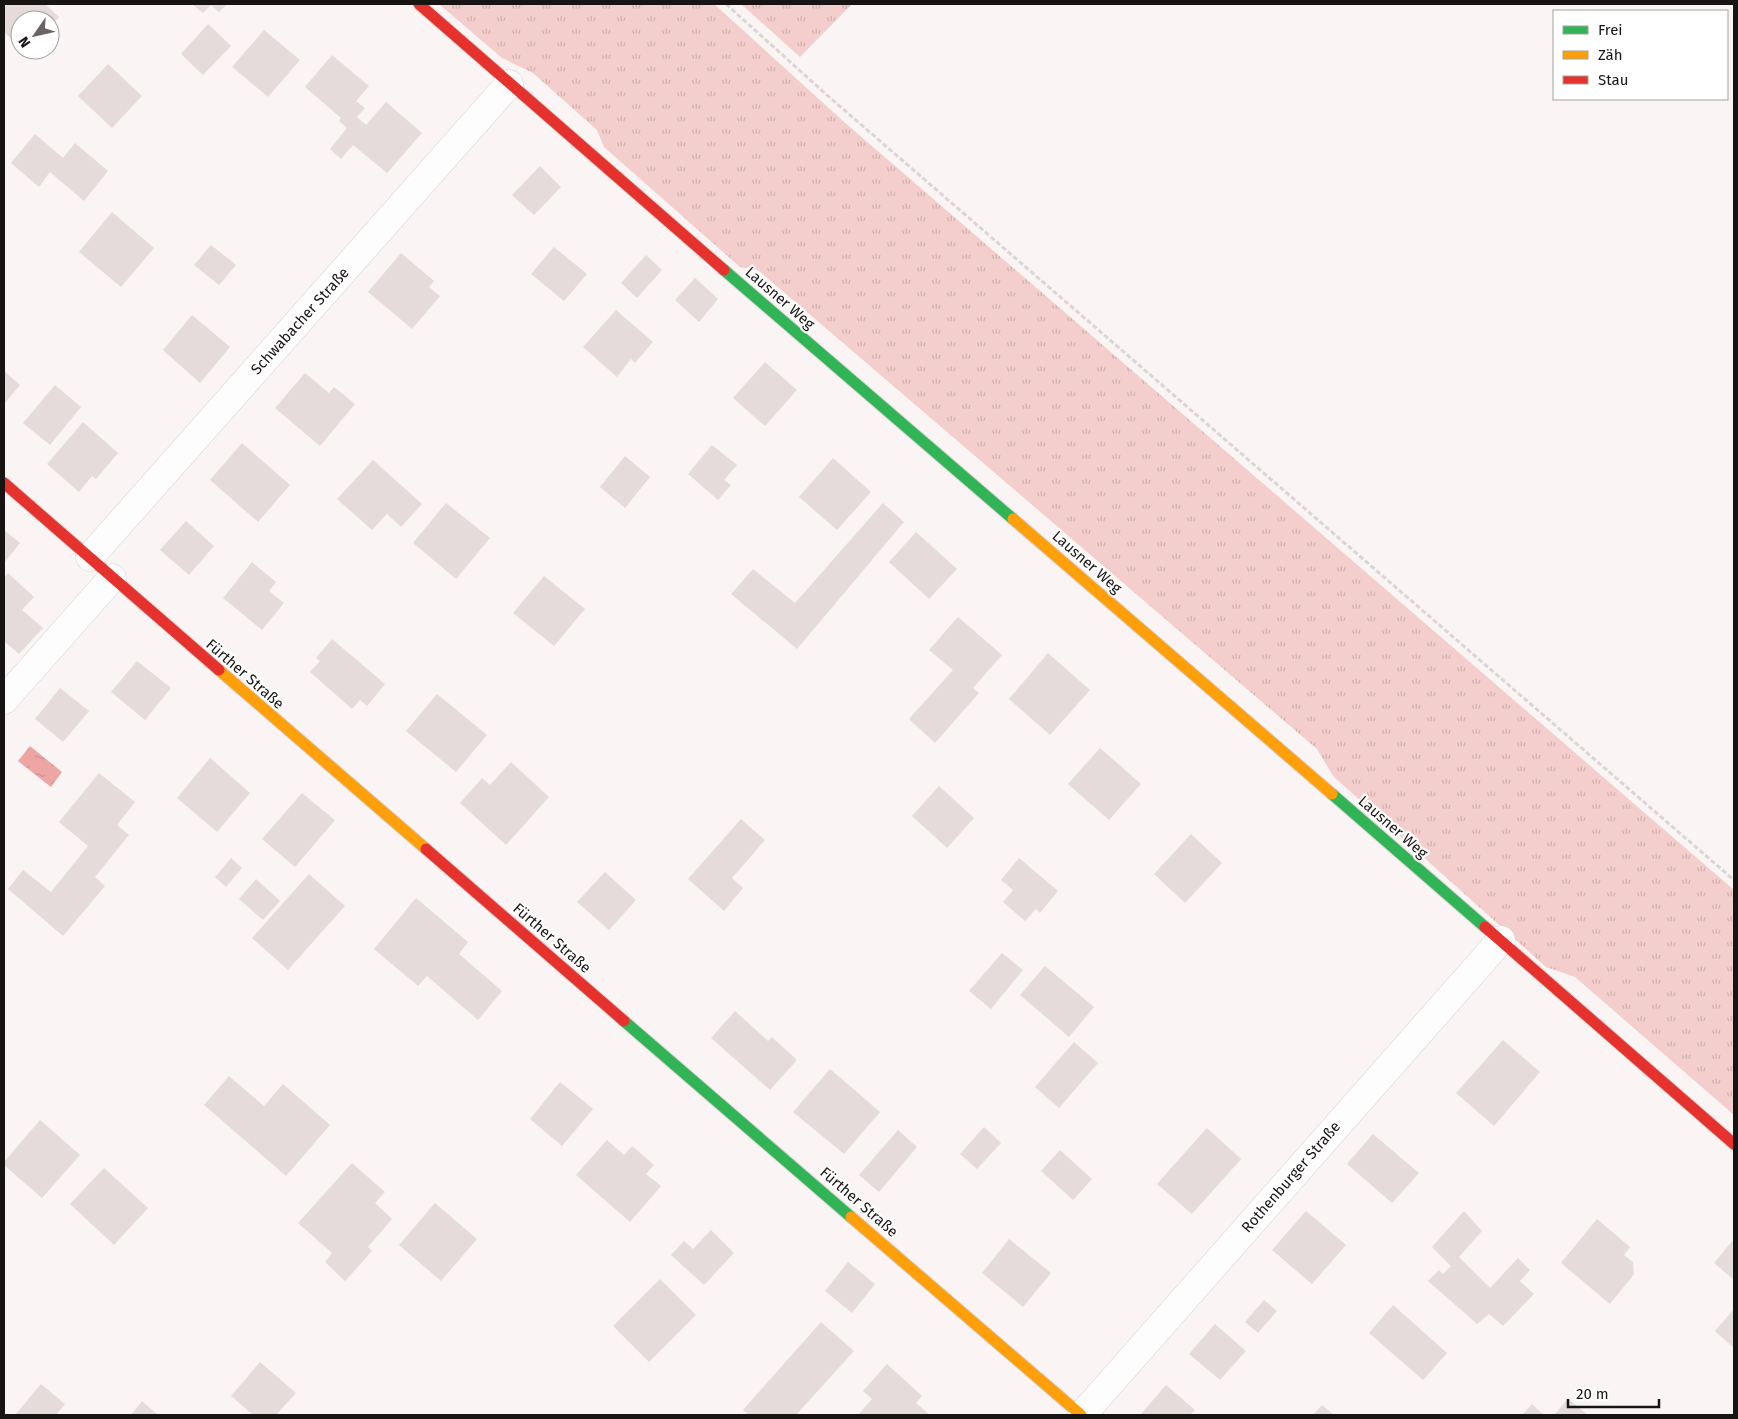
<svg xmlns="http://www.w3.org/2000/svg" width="1738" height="1419" viewBox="0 0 1738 1419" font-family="'Fira Sans',sans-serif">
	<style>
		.grass { fill: url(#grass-tufts) }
		.water { fill: url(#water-ripples) }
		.building { fill: #e5dbdb }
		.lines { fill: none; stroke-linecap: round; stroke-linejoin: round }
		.street-casing { stroke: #d6d0d0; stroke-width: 29 }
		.fast-casing { stroke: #d6d0d0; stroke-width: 13 }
		.slow-casing { stroke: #d6d0d0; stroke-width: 13 }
		.jam-casing { stroke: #d6d0d0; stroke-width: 13 }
		.path { stroke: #d9d6d6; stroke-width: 3; stroke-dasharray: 5 2.5; stroke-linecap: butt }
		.street { stroke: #fefdfd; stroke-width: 28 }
		.fast { stroke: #30b455; stroke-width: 11 }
		.slow { stroke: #ff9f0a; stroke-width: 11 }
		.jam { stroke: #e5322d; stroke-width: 11 }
		.labels { text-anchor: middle; stroke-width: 4.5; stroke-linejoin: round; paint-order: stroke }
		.street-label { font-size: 15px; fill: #191414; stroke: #fff }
	</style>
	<defs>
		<pattern id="grass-tufts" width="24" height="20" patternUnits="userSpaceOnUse" patternTransform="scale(1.25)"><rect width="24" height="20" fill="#f3cecc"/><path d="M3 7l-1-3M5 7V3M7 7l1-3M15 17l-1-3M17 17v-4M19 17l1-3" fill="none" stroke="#d0b0ae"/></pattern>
		<pattern id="water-ripples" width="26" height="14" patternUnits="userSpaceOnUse" patternTransform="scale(1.25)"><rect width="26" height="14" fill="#eda6a4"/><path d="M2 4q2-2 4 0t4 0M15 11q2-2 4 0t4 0" fill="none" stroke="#cb8e8c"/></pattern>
	</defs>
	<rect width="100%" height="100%" fill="#faf4f4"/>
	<g class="grass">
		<polygon points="439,4 714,4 843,121 1734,890 1734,1115 1575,977 1546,967 1333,776 1317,749 758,270 740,267 604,147 597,130 533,73 502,58"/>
		<polygon points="741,4 852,4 800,57"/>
	</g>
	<polygon class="water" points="30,746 62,772 51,787 18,761"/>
	<g class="building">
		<polygon points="7,4 45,4 59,17 50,27 50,20 20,20 20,47 4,32 4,7"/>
		<polygon points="192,4 227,4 219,12 211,5 203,13"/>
		<polygon points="208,24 231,46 203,75 181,54"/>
		<polygon points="264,30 300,60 268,97 232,67"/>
		<polygon points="332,55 369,86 356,101 365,108 357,117 366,125 386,102 422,133 387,173 353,145 341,159 330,149 347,128 339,121 341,118 305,87"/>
		<polygon points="108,64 142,96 112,128 78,96"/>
		<polygon points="35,134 63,158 75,143 108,171 84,201 50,172 39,187 11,163"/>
		<polygon points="540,166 561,187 534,215 512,195"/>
		<polygon points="112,212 154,248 121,287 79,252"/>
		<polygon points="211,245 236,265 219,285 194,265"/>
		<polygon points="554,247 587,274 564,301 531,274"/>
		<polygon points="401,253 434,281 429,287 440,296 412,329 368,292"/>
		<polygon points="646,255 662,270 637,298 621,283"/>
		<polygon points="695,278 718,299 699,322 675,300"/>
		<polygon points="616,310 653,342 635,363 631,359 617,377 583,347"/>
		<polygon points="192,315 230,347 200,383 163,350"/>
		<polygon points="765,362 797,390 765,426 733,398"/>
		<polygon points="4,371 20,385 4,404"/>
		<polygon points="305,373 329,393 334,387 355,404 320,446 275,408"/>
		<polygon points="55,385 81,407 50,445 23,423"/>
		<polygon points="83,422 118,453 96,479 92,476 79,492 47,464"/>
		<polygon points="242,443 290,485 258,522 210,480"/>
		<polygon points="712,445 737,465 724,480 731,485 718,500 688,474"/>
		<polygon points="625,456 650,477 625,508 600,487"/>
		<polygon points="833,458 871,492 837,530 799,497"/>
		<polygon points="373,460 422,504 401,527 387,514 372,530 337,499"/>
		<polygon points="446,503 490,538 456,579 413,543"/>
		<polygon points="883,503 904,522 797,649 731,594 753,569 795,603"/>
		<polygon points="186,521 214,546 189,575 160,550"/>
		<polygon points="4,530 20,543 4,563"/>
		<polygon points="916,532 957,569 929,599 889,562"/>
		<polygon points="252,562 276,582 269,591 284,603 262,630 223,598"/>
		<polygon points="8,573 34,597 22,610 43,628 19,654 4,641 4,578"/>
		<polygon points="544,576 585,609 554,646 513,613"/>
		<polygon points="958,617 1002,655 973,688 979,693 935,743 909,719 953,670 929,650"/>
		<polygon points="332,639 385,684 367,706 360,700 352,709 310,672 320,661 316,658"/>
		<polygon points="1048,653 1090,690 1050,735 1009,699"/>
		<polygon points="137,661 171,688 145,720 111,692"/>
		<polygon points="60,688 89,711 63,742 35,719"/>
		<polygon points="437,694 487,735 456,772 406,731"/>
		<polygon points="1100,748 1141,784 1109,820 1068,784"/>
		<polygon points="210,758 250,793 217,832 177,798"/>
		<polygon points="511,762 549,797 506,845 460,803 482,778 490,785"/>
		<polygon points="99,773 135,802 117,825 129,835 95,877 105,886 63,936 8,889 23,870 51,892 88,846 59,822"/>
		<polygon points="939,786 974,818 947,848 912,816"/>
		<polygon points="302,793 335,820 295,867 262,839"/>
		<polygon points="741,819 765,840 732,878 743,888 724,911 688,879"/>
		<polygon points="1191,834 1222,863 1185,903 1154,874"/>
		<polygon points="231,858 242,868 226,887 215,877"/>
		<polygon points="1019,858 1058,891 1040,913 1036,909 1025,921 1003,902 1013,890 1001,880"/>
		<polygon points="605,872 636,900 609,930 577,902"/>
		<polygon points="309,874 345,906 288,970 252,938"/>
		<polygon points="256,879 280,901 263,920 239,899"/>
		<polygon points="416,898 468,942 459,954 502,991 478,1020 427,976 418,986 374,949"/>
		<polygon points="1002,953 1023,970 991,1009 969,991"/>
		<polygon points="1045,966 1094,1007 1069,1037 1020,995"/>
		<polygon points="735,1011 768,1041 772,1037 797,1060 770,1090 711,1038"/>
		<polygon points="1503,1040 1540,1072 1494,1126 1456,1093"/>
		<polygon points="1074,1042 1098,1063 1059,1108 1035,1087"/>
		<polygon points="830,1069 880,1112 844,1154 793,1112"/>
		<polygon points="229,1076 264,1106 283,1084 330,1125 286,1176 204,1105"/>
		<polygon points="560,1082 593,1109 562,1146 530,1119"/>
		<polygon points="40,1120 80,1155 42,1198 4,1165 4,1162"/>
		<polygon points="984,1127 1001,1143 977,1169 960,1154"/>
		<polygon points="1207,1128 1241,1159 1192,1214 1157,1184"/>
		<polygon points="898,1130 917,1147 879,1192 859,1175"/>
		<polygon points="1373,1134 1419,1173 1392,1203 1347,1164"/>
		<polygon points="607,1140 624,1155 632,1146 654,1165 646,1174 661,1186 630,1222 576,1175"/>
		<polygon points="1060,1150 1092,1179 1073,1200 1041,1171"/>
		<polygon points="352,1163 385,1192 375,1203 392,1219 368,1247 372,1251 345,1281 325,1262 332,1253 298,1223"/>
		<polygon points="104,1168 148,1208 114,1245 70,1204"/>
		<polygon points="435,1203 477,1239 441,1281 399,1245"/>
		<polygon points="1306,1211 1346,1245 1312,1284 1272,1250"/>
		<polygon points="1464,1211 1482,1231 1459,1257 1490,1288 1518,1258 1530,1270 1520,1281 1534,1294 1503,1326 1489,1314 1477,1324 1428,1281 1439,1270 1443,1274 1451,1266 1432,1247"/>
		<polygon points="1597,1219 1630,1247 1624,1255 1633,1262 1634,1274 1610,1304 1561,1263"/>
		<polygon points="711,1230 734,1253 704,1285 671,1255 684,1241 693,1249"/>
		<polygon points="1009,1239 1051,1273 1023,1307 982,1273"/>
		<polygon points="1734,1239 1734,1280 1714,1263"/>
		<polygon points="848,1262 875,1284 852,1313 825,1291"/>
		<polygon points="660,1279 696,1315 649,1362 613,1326"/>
		<polygon points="1264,1300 1277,1311 1258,1333 1245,1322"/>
		<polygon points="1393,1305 1447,1353 1423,1380 1369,1333"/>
		<polygon points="1734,1309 1734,1348 1715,1331"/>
		<polygon points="821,1322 854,1351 796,1415 749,1415 743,1410"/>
		<polygon points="1215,1324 1246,1351 1220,1380 1189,1354"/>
		<polygon points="260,1362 296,1393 276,1415 253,1415 231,1396"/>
		<polygon points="887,1364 922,1396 916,1403 930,1415 858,1415 872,1399 863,1391"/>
		<polygon points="41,1384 65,1404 56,1415 15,1415"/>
		<polygon points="1166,1385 1195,1410 1190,1415 1140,1415"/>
		<polygon points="1568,1399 1588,1415 1554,1415"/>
		<polygon points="142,1401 158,1415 131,1415"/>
		<polygon points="1532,1404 1544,1415 1522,1415"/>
		<polygon points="1322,1405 1334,1415 1313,1415"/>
	</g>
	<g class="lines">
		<defs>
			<g id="street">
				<polyline points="90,557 509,84"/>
				<polyline points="4,700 112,578"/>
				<polyline points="1082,1415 1501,940"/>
			</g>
			<g id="fast">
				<polyline points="724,270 1013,519"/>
				<polyline points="1332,794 1485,927"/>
				<polyline points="624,1021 851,1217"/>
			</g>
			<g id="slow">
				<polyline points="1013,519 1332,794"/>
				<polyline points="219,670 426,849"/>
				<polyline points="851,1217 1081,1415"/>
			</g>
			<g id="jam">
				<polyline points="419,4 724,270"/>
				<polyline points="4,483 219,670"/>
				<polyline points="426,849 624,1021"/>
				<polyline points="1485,927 1734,1144"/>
			</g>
		</defs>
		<use href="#street" class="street-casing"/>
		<use href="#fast" class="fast-casing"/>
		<use href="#slow" class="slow-casing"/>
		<use href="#jam" class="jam-casing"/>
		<polyline class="path" points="726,4 828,96 1734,880"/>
		<use href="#street" class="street"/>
		<use href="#fast" class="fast"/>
		<use href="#slow" class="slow"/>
		<use href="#jam" class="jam"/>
	</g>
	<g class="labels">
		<g class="street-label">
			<text transform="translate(780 298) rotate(41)" y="5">Lausner Weg</text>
			<text transform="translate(300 321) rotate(-48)" y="5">Schwabacher Straße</text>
			<text transform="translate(1087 562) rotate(41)" y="5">Lausner Weg</text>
			<text transform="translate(245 674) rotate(41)" y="5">Fürther Straße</text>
			<text transform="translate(1393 827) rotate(41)" y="5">Lausner Weg</text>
			<text transform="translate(552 938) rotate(41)" y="5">Fürther Straße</text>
			<text transform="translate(1291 1177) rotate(-49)" y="5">Rothenburger Straße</text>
			<text transform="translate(859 1202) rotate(41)" y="5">Fürther Straße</text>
		</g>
	</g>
	<rect width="1738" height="1419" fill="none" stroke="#191414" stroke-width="10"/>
	<rect x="1553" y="10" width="175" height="90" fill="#ffffff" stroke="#a3a1a1"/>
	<rect x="1563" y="26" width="25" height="8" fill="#30b455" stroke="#a3a1a1"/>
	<text x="1598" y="35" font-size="15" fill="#191414">Frei</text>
	<rect x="1563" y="51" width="25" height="8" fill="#ff9f0a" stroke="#a3a1a1"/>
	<text x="1598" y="60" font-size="15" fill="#191414">Zäh</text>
	<rect x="1563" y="76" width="25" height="8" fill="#e5322d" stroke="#a3a1a1"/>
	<text x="1598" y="85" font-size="15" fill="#191414">Stau</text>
	<g transform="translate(35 35) rotate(236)"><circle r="24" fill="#ffffff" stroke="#a3a1a1"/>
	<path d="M0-4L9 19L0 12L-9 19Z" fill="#686262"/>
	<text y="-8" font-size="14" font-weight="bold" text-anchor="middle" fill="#191414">N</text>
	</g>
	<path d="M1568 1399v8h91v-8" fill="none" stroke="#191414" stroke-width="2.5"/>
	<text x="1576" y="1399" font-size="15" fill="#191414" stroke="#ffffff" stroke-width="4" paint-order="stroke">20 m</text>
</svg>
